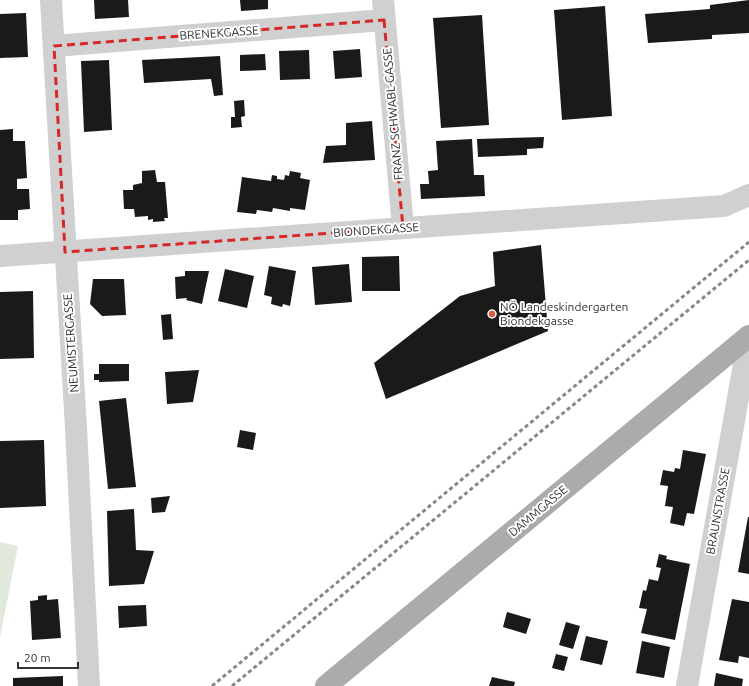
<svg xmlns="http://www.w3.org/2000/svg" width="749" height="686" viewBox="0 0 749 686" font-family="Ubuntu,sans-serif">
	<style>
		.green { fill: #e1e9dd }
		.building { fill: #1a1a1a }
		.lines { fill: none; stroke-linecap: round; stroke-linejoin: round }
		.street { stroke: #d0d0d0; stroke-width: 22 }
		.primary { stroke: #ababab; stroke-width: 22 }
		.rail { stroke: #888; stroke-width: 3; stroke-dasharray: 4 3; stroke-linecap: butt }
		.marked { fill: none; stroke: #d62828; stroke-width: 3; stroke-dasharray: 8 5; stroke-linejoin: round }
		.poi-dot { fill: #d95a46; stroke: #fff; stroke-width: 1.5 }
		.labels { text-anchor: middle; stroke-width: 4; stroke-linejoin: round; paint-order: stroke }
		.street-label { font-size: 12px; fill: #333; stroke: #fff }
		.poi-label { font-size: 12px; fill: #333; stroke: #fff; text-anchor: start }
	</style>
	<rect width="100%" height="100%" fill="#fff"/>
	<polygon class="green" points="0,542 18,546 0,637"/>
	<g class="building">
		<polygon points="94,0 128,0 129,17 95,19"/>
		<polygon points="240,0 268,0 268,9 241,11"/>
		<polygon points="749,0 749,33 712,35 712,39 648,43 645,14 710,9 710,5"/>
		<polygon points="605,6 612,116 562,120 554,10"/>
		<polygon points="26,13 28,57 0,58 0,14"/>
		<polygon points="482,15 489,125 441,128 433,18"/>
		<polygon points="360,49 362,77 335,79 333,51"/>
		<polygon points="309,50 310,79 280,80 279,51"/>
		<polygon points="265,54 266,70 240,71 240,55"/>
		<polygon points="220,56 223,95 214,96 211,79 144,83 142,60"/>
		<polygon points="109,60 112,130 84,132 81,61"/>
		<polygon points="244,100 245,116 241,117 242,127 231,128 231,117 235,117 234,101"/>
		<polygon points="372,121 375,160 323,163 326,146 346,145 346,123"/>
		<polygon points="13,129 13,141 25,141 27,178 17,179 17,189 29,189 30,209 18,210 18,220 0,220 0,130"/>
		<polygon points="544,137 543,148 527,149 527,155 478,157 477,139"/>
		<polygon points="472,139 474,175 484,175 485,196 421,199 420,184 429,184 428,171 438,170 436,141"/>
		<polygon points="155,170 157,182 165,182 168,218 164,218 165,221 153,222 153,219 148,220 148,216 135,217 134,209 124,209 123,190 133,190 133,185 142,183 142,171"/>
		<polygon points="290,171 301,173 300,178 310,180 305,210 290,208 290,211 273,208 272,212 257,210 256,214 237,212 242,177 271,181 272,175 277,176 277,179 284,180 285,175 289,176"/>
		<polygon points="541,245 548,331 386,399 374,363 460,296 495,286 493,252"/>
		<polygon points="399,256 400,291 362,291 362,257"/>
		<polygon points="349,264 352,302 315,305 312,267"/>
		<polygon points="269,266 296,271 290,306 283,304 282,307 271,304 272,297 264,295"/>
		<polygon points="225,269 254,276 247,308 218,301"/>
		<polygon points="185,271 209,271 202,304 186,300 187,298 176,299 175,277 185,276"/>
		<polygon points="93,279 124,279 126,315 102,316 90,304"/>
		<polygon points="33,291 34,358 0,359 0,292"/>
		<polygon points="171,314 173,339 163,340 161,315"/>
		<polygon points="99,364 129,364 129,381 99,382 99,380 94,380 94,374 99,374"/>
		<polygon points="199,370 193,402 167,404 165,372"/>
		<polygon points="126,398 136,487 108,489 99,401"/>
		<polygon points="240,430 256,433 253,450 237,447"/>
		<polygon points="44,440 46,506 0,508 0,441"/>
		<polygon points="683,450 706,454 694,514 687,513 684,526 670,523 673,507 665,506 668,486 660,485 663,470 674,472 675,468 680,469"/>
		<polygon points="170,496 165,512 152,513 151,498"/>
		<polygon points="134,509 136,550 154,551 144,584 109,586 107,511"/>
		<polygon points="748,517 749,517 749,574 738,572"/>
		<polygon points="659,554 667,556 666,559 690,564 675,640 641,633 647,609 639,608 643,590 646,591 649,579 658,581 661,568 656,567"/>
		<polygon points="47,595 47,600 58,599 61,638 32,640 30,601 38,600 38,596"/>
		<polygon points="732,599 749,602 749,658 739,656 738,663 719,660"/>
		<polygon points="146,605 147,626 119,628 118,606"/>
		<polygon points="507,612 531,619 526,634 503,627"/>
		<polygon points="566,622 580,626 573,649 559,645"/>
		<polygon points="586,636 608,641 602,665 580,660"/>
		<polygon points="642,641 670,647 664,678 636,673"/>
		<polygon points="556,654 568,657 564,671 552,668"/>
		<polygon points="716,673 743,679 742,686 714,686"/>
		<polygon points="63,676 63,686 13,686 13,678"/>
		<polygon points="492,677 515,682 514,686 489,686"/>
	</g>
	<g class="lines">
		<g class="street">
			<polyline points="51,0 76,428 89,686"/>
			<polyline points="383,0 403,228"/>
			<polyline points="54,46 384,20"/>
			<polyline points="0,256 724,206 749,195"/>
			<polyline points="687,686 749,336"/>
		</g>
		<polyline class="primary" points="326,686 749,336"/>
		<g class="rail">
			<polyline points="212,686 749,242"/>
			<polyline points="232,686 749,260"/>
		</g>
	</g>
	<path class="marked" d="M384,20l19,208 -338,24 -11,-206z"/>
	<circle class="poi-dot" cx="492" cy="314" r="4"/>
	<g class="labels">
		<g class="street-label">
			<text transform="translate(219 33) rotate(-4)" y="4">BRENEKGASSE</text>
			<text transform="translate(393 114) rotate(-95)" y="4">FRANZ SCHWABL-GASSE</text>
			<text transform="translate(376 230) rotate(-4)" y="4">BIONDEKGASSE</text>
			<text transform="translate(71 343) rotate(-94)" y="4">NEUMISTERGASSE</text>
			<text transform="translate(538 511) rotate(-40)" y="4">DAMMGASSE</text>
			<text transform="translate(718 511) rotate(-80)" y="4">BRAUNSTRASSE</text>
		</g>
		<g class="poi-label">
			<text x="500" y="311">NÖ Landeskindergarten<tspan x="500" dy="14">Biondekgasse</tspan></text>
		</g>
	</g>
	<path d="M18 662v6h60v-6" fill="none" stroke="#333333" stroke-width="2"/>
	<text x="24" y="662" font-size="12" fill="#333333" stroke="#ffffff" stroke-width="3" paint-order="stroke">20 m</text>
</svg>
